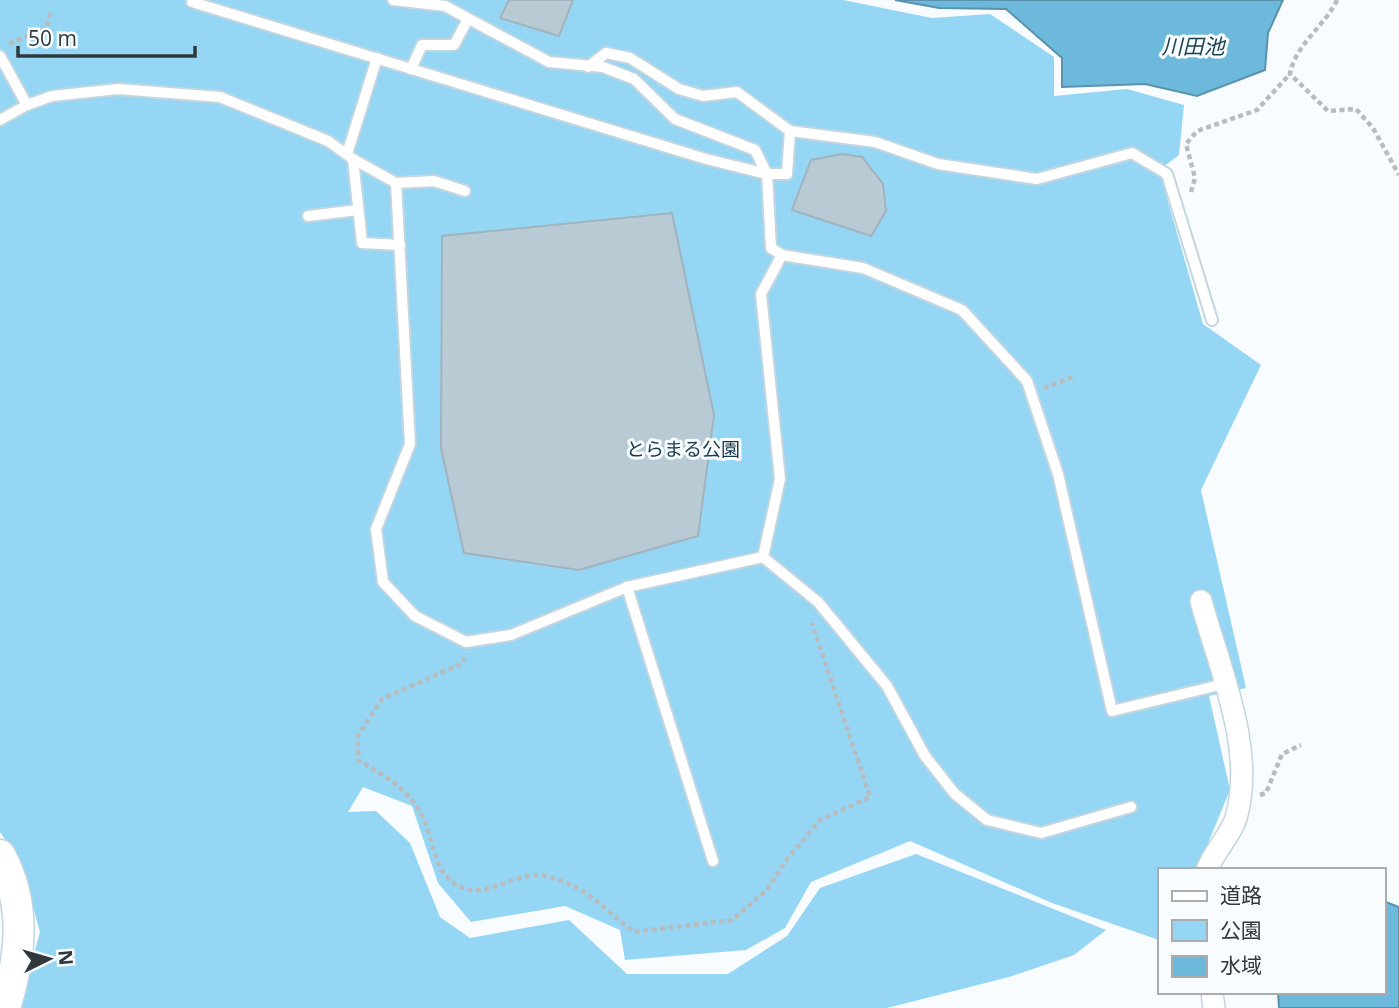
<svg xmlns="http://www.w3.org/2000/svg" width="1399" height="1008" viewBox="0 0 1399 1008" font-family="'Open Sans','Noto Sans JP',sans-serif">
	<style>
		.green { fill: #96d6f5 }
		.water { fill: #6cb9dc; stroke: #5a92ac; stroke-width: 2 }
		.building { fill: #b8cad4; stroke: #a1b3bc; stroke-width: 2 }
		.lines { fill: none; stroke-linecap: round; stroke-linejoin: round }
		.lane-casing { stroke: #c3d5df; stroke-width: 14 }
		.street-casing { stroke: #c3d5df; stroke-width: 24 }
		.secondary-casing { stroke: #c3d5df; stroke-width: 33 }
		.path { stroke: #b7bcbf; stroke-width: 4.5; stroke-dasharray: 5 3.5; stroke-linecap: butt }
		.lane { stroke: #fff; stroke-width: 10 }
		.street { stroke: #fff; stroke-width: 21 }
		.secondary { stroke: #fff; stroke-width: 30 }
		.labels { text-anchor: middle; stroke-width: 6; stroke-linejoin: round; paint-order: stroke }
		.park-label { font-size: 19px; fill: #173a4a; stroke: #f8fcfe }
		.water-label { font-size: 21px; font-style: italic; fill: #1d404f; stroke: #f8fcfe }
	</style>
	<rect width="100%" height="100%" fill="#f8fcfe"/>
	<polygon class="green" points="0,0 843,0 932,18 990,14 1054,57 1054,96 1127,89 1184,105 1179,155 1159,170 1203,324 1261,365 1201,490 1246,688 1209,696 1230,790 1197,870 1159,870 1159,940 1052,903 910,841 811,882 785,928 746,950 625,960 620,930 565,906 471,922 438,883 412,806 363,787 348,812 376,811 410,843 440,917 470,938 569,920 627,974 728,974 787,936 820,888 916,854 1106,930 1074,955 1009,977 887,1008 19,1008 40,932 20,861 0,832"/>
	<g class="water">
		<polygon points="895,0 1283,0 1268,33 1265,70 1197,96 1145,84 1062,87 1062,58 1006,9 939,8"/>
		<polygon points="1383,901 1399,907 1399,1008 1279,1008 1278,992 1383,992"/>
	</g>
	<g class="building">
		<polygon points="509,0 573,0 559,36 500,18"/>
		<polygon points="842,154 862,157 883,184 886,211 871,236 792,210 811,160"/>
		<polygon points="672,213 714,415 698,536 579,570 464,553 441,448 442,236"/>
	</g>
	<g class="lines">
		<defs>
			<g id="lane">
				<polyline points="393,0 445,6 549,62 603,67 634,79 675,119 755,150 767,174 787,174 790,131"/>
				<polyline points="192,2 706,159 767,174 771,248 782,255"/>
				<polyline points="0,56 27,105"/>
				<polyline points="588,67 606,53 630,58 679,89 703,96 737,92 790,131 875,142 938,164 1037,179 1132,153 1167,174 1212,320"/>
				<polyline points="411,69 422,45 454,45 468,19"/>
				<polyline points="0,120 27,105 52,96 118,89 220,97 328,141 353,159 396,183 410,444 376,529 383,582 415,616 466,642 511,635 627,587 763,557 780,479 761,294 782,255 863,268 962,310 1027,381 1058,474 1112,711 1224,684"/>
				<polyline points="347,154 377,58"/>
				<polyline points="353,159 362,243 400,245"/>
				<polyline points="396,183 434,181 465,191"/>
				<polyline points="308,216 358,210"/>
				<polyline points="763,557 818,602 887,686 925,756 955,794 987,820 1041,833 1131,807"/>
				<polyline points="627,587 713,861"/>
			</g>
			<g id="street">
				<path d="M1201,601c18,66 55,149 35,217 -5,17 -22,33 -29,52"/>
				<polyline points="1212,992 1214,1008"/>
			</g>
			<path id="secondary" d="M0,855c27,50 21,100 5,153"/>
		</defs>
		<use href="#lane" class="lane-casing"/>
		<use href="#street" class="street-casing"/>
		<use href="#secondary" class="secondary-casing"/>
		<g class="path">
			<path d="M1337,0c-13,27 -42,45 -47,74l38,37 28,-2 17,19 26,47"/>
			<polyline points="9,44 46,28 51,10"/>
			<polyline points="1191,192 1195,178 1186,144 1197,131 1257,110 1290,74"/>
			<polyline points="1044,388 1073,377"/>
			<path d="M464,657l-1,6 -81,36 -24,36v25c27,16 53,30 66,60 8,17 10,45 25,59 31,30 63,-10 96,-3 41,9 57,32 89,56l98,-12 35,-30 20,-31 33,-39 50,-23 -58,-174"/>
			<polyline points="1260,795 1266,793 1282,754 1301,745"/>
		</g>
		<use href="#lane" class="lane"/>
		<use href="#street" class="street"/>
		<use href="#secondary" class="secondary"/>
	</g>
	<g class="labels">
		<g class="park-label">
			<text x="683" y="456">とらまる公園</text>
		</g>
		<g class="water-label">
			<text x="1193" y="54">川田池</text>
		</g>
	</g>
	<rect x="1158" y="868" width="228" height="126" fill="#f8fcfe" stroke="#a8aeb0" stroke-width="2"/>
	<rect x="1172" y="891" width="35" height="10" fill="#ffffff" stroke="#a8aeb0" stroke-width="2"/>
	<text x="1220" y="903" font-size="21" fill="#30383c">道路</text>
	<rect x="1172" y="920" width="35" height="21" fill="#96d6f5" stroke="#a8aeb0" stroke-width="2"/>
	<text x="1220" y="938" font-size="21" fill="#30383c">公園</text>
	<rect x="1172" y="956" width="35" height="21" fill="#6cb9dc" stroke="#a8aeb0" stroke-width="2"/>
	<text x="1220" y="973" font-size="21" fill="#30383c">水域</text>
	<g transform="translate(49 959) rotate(85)" stroke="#f8fcfe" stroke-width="5" paint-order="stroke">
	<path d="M0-5L12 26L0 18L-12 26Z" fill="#30383c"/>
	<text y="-10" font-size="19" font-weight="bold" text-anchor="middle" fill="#30383c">N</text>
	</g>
	<path d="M18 46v10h177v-10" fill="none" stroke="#30383c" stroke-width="3.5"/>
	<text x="28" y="46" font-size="21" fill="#30383c" stroke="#f8fcfe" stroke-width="5" paint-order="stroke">50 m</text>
</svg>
